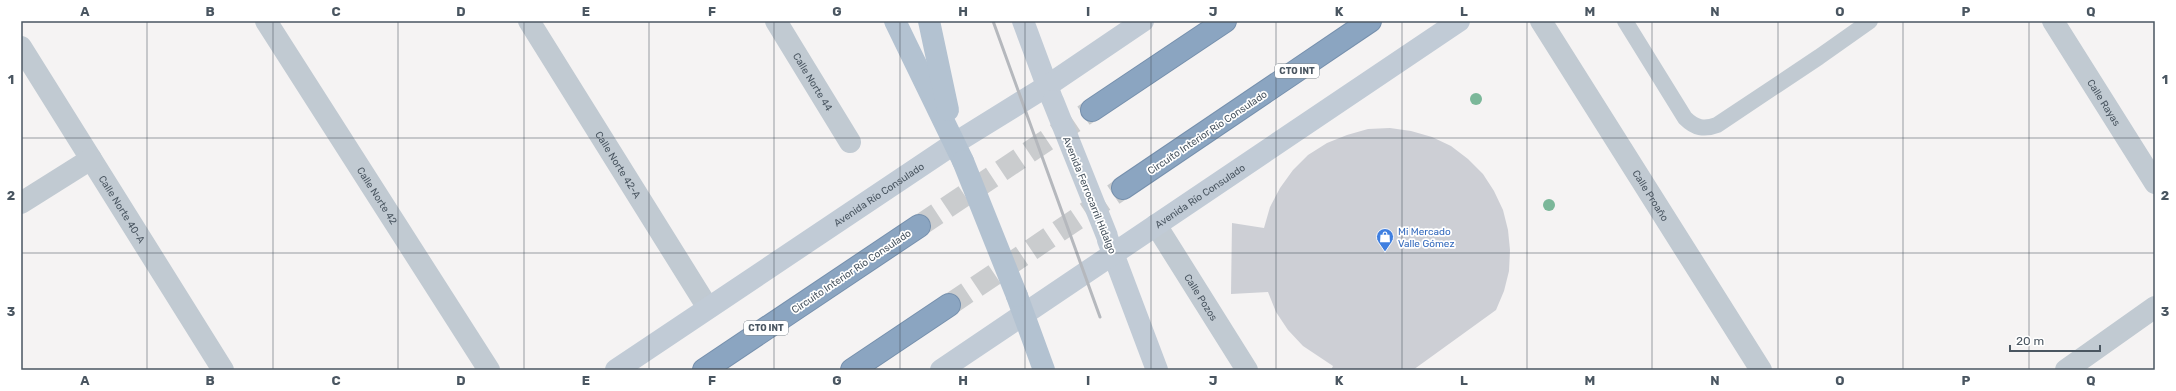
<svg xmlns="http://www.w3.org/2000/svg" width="2176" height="391" viewBox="0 0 2176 391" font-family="Rubik,sans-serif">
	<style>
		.building { fill: #cdcfd5 }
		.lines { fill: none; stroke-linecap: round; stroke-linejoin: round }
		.highway-tunnel { stroke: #caccce; stroke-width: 22; stroke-dasharray: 22 11; stroke-linecap: butt }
		.highway-casing { stroke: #7690ad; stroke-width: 24 }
		.lane { stroke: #c1cad2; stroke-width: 16 }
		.street { stroke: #c1cad2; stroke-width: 22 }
		.secondary { stroke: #c1cbd6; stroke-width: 22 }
		.primary { stroke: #b3c2d1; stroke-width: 22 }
		.highway { stroke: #8ba5c1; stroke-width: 22 }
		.rail { stroke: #b5b8bd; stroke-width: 3 }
		.secondary-bridge { stroke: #c1cbd6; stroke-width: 22 }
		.primary-bridge { stroke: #b3c2d1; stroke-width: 22 }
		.tree { fill: #7bb799 }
		.grid { fill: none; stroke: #4a5661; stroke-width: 1; stroke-opacity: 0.55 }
		.labels { text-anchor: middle; stroke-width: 3.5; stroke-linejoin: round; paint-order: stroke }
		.shield { fill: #fff; stroke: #808990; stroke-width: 1 }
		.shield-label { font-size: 9px; font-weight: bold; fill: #4a5661 }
		.street-label { font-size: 10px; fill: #4a5661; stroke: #fff }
		.shop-label { font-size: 10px; fill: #366cbe; stroke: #fff; text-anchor: start }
		.neatline { fill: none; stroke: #4a5661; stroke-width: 1.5 }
		.grid-label { font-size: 13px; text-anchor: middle; font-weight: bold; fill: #4a5661 }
	</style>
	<rect width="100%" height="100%" fill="#f5f3f3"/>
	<polygon class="building" points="1390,128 1411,131 1432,137 1451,146 1468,159 1483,174 1494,191 1503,210 1508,230 1510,250 1509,271 1504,291 1496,310 1413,370 1331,370 1333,366 1303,346 1288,330 1276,312 1268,292 1231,294 1232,223 1264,228 1270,207 1280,188 1293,170 1308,155 1327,143 1347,135 1368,129"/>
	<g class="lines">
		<g class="highway-tunnel">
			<polyline points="919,226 1092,110"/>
			<polyline points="949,305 1123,188"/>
		</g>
		<defs>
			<g id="highway">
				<polyline points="1092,110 1225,21"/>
				<polyline points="1123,188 1370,21"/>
				<polyline points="704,370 919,226"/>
				<polyline points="852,370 949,305"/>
			</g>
		</defs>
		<use href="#highway" class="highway-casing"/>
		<path class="lane" d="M1625,21l60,97c10,10 19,12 32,7l102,-68 51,-36"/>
		<g class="street">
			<path id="s1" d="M266,21l223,349"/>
			<path id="s2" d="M529,21l179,287"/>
			<path id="s3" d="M776,21l74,121"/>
			<path id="s4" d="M1541,21l220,349"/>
			<path id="s5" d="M2053,21l102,162"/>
			<path id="s6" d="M21,47l202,323"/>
			<polyline points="21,203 91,159"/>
			<path id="s7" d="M1156,225l91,145"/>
			<polyline points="2066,370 2155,307"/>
		</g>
		<g class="secondary">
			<polyline points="1023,21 1052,99"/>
			<polyline points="1108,240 1157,370"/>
			<path id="s8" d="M616,370l339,-227 92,-57 96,-65"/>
			<path id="s9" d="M941,370l518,-349"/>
		</g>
		<g class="primary">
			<polyline points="895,21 963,161"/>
			<polyline points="929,21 948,110"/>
			<polyline points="1017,296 1044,370"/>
		</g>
		<use href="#highway" class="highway"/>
		<polyline class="rail" points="993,21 1100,317"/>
		<polyline class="secondary-bridge" points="1053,101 1107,236"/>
		<polyline class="primary-bridge" points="963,161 1017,296"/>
	</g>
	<g class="tree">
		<circle cx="1476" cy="99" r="6"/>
		<circle cx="1549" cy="205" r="6"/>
	</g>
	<path class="grid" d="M147,21v349M273,21v349M398,21v349M524,21v349M649,21v349M774,21v349M900,21v349M1025,21v349M1151,21v349M1276,21v349M1402,21v349M1527,21v349M1652,21v349M1778,21v349M1903,21v349M2029,21v349M21,138h2134M21,253h2134"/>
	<defs>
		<symbol id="shop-pin" viewBox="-11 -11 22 30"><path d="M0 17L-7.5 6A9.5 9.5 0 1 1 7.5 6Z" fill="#3f7fe0" stroke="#fff"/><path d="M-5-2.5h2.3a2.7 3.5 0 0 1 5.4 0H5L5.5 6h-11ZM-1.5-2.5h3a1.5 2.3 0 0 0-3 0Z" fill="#fff"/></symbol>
	</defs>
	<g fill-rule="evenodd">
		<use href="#shop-pin" x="1375" y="227" width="20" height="27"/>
	</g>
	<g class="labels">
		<g class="shield">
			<rect x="1275" y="64" width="44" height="14" rx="3"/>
			<rect x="744" y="321" width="44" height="14" rx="3"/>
		</g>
		<g class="shield-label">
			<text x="1297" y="74">CTO INT</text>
			<text x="766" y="331">CTO INT</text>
		</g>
		<g class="street-label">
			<text dy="4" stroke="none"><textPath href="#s3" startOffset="71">Calle Norte 44</textPath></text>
			<text dy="4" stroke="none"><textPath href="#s5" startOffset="96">Calle Rayas</textPath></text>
			<text transform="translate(1207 132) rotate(-34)" y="4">Circuito Interior Río Consulado</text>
			<text dy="4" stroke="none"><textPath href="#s2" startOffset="169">Calle Norte 42-A</textPath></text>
			<text dy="4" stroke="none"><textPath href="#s8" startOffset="316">Avenida Río Consulado</textPath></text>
			<text transform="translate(1090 195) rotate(68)" y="4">Avenida Ferrocarril Hidalgo</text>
			<text dy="4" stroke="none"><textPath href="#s9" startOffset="312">Avenida Río Consulado</textPath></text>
			<text dy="4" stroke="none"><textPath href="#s1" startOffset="207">Calle Norte 42</textPath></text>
			<text dy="4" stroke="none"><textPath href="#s4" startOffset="206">Calle Proaño</textPath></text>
			<text dy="4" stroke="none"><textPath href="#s6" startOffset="191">Calle Norte 40-A</textPath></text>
			<text transform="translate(851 271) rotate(-34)" y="4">Circuito Interior Río Consulado</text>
			<text dy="4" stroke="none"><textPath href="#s7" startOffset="85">Calle Pozos</textPath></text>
		</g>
		<g class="shop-label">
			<text x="1398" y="235">Mi Mercado<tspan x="1398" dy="12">Valle Gómez</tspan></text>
		</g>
	</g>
	<rect width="2176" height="391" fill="none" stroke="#ffffff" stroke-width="44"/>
	<path d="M2010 345v6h90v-6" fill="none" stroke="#4a5661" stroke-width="2"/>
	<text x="2016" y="345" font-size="12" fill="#4a5661" stroke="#ffffff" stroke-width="3" paint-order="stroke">20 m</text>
	<rect x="22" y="22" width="2132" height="347" class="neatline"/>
	<g class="grid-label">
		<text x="85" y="16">A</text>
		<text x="210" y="16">B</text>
		<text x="336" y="16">C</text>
		<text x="461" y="16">D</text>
		<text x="586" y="16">E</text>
		<text x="712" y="16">F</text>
		<text x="837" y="16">G</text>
		<text x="963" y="16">H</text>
		<text x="1088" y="16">I</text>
		<text x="1213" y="16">J</text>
		<text x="1339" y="16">K</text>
		<text x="1464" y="16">L</text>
		<text x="1590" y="16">M</text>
		<text x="1715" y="16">N</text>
		<text x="1840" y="16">O</text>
		<text x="1966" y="16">P</text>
		<text x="2091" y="16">Q</text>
		<text x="11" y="84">1</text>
		<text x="2165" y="84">1</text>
		<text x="11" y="200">2</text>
		<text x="2165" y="200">2</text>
		<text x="11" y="316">3</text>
		<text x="2165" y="316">3</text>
		<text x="85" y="385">A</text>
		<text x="210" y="385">B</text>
		<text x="336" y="385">C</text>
		<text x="461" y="385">D</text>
		<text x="586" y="385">E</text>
		<text x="712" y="385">F</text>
		<text x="837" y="385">G</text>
		<text x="963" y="385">H</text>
		<text x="1088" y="385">I</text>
		<text x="1213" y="385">J</text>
		<text x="1339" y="385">K</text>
		<text x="1464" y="385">L</text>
		<text x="1590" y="385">M</text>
		<text x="1715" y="385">N</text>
		<text x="1840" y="385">O</text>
		<text x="1966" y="385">P</text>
		<text x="2091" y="385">Q</text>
	</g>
</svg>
